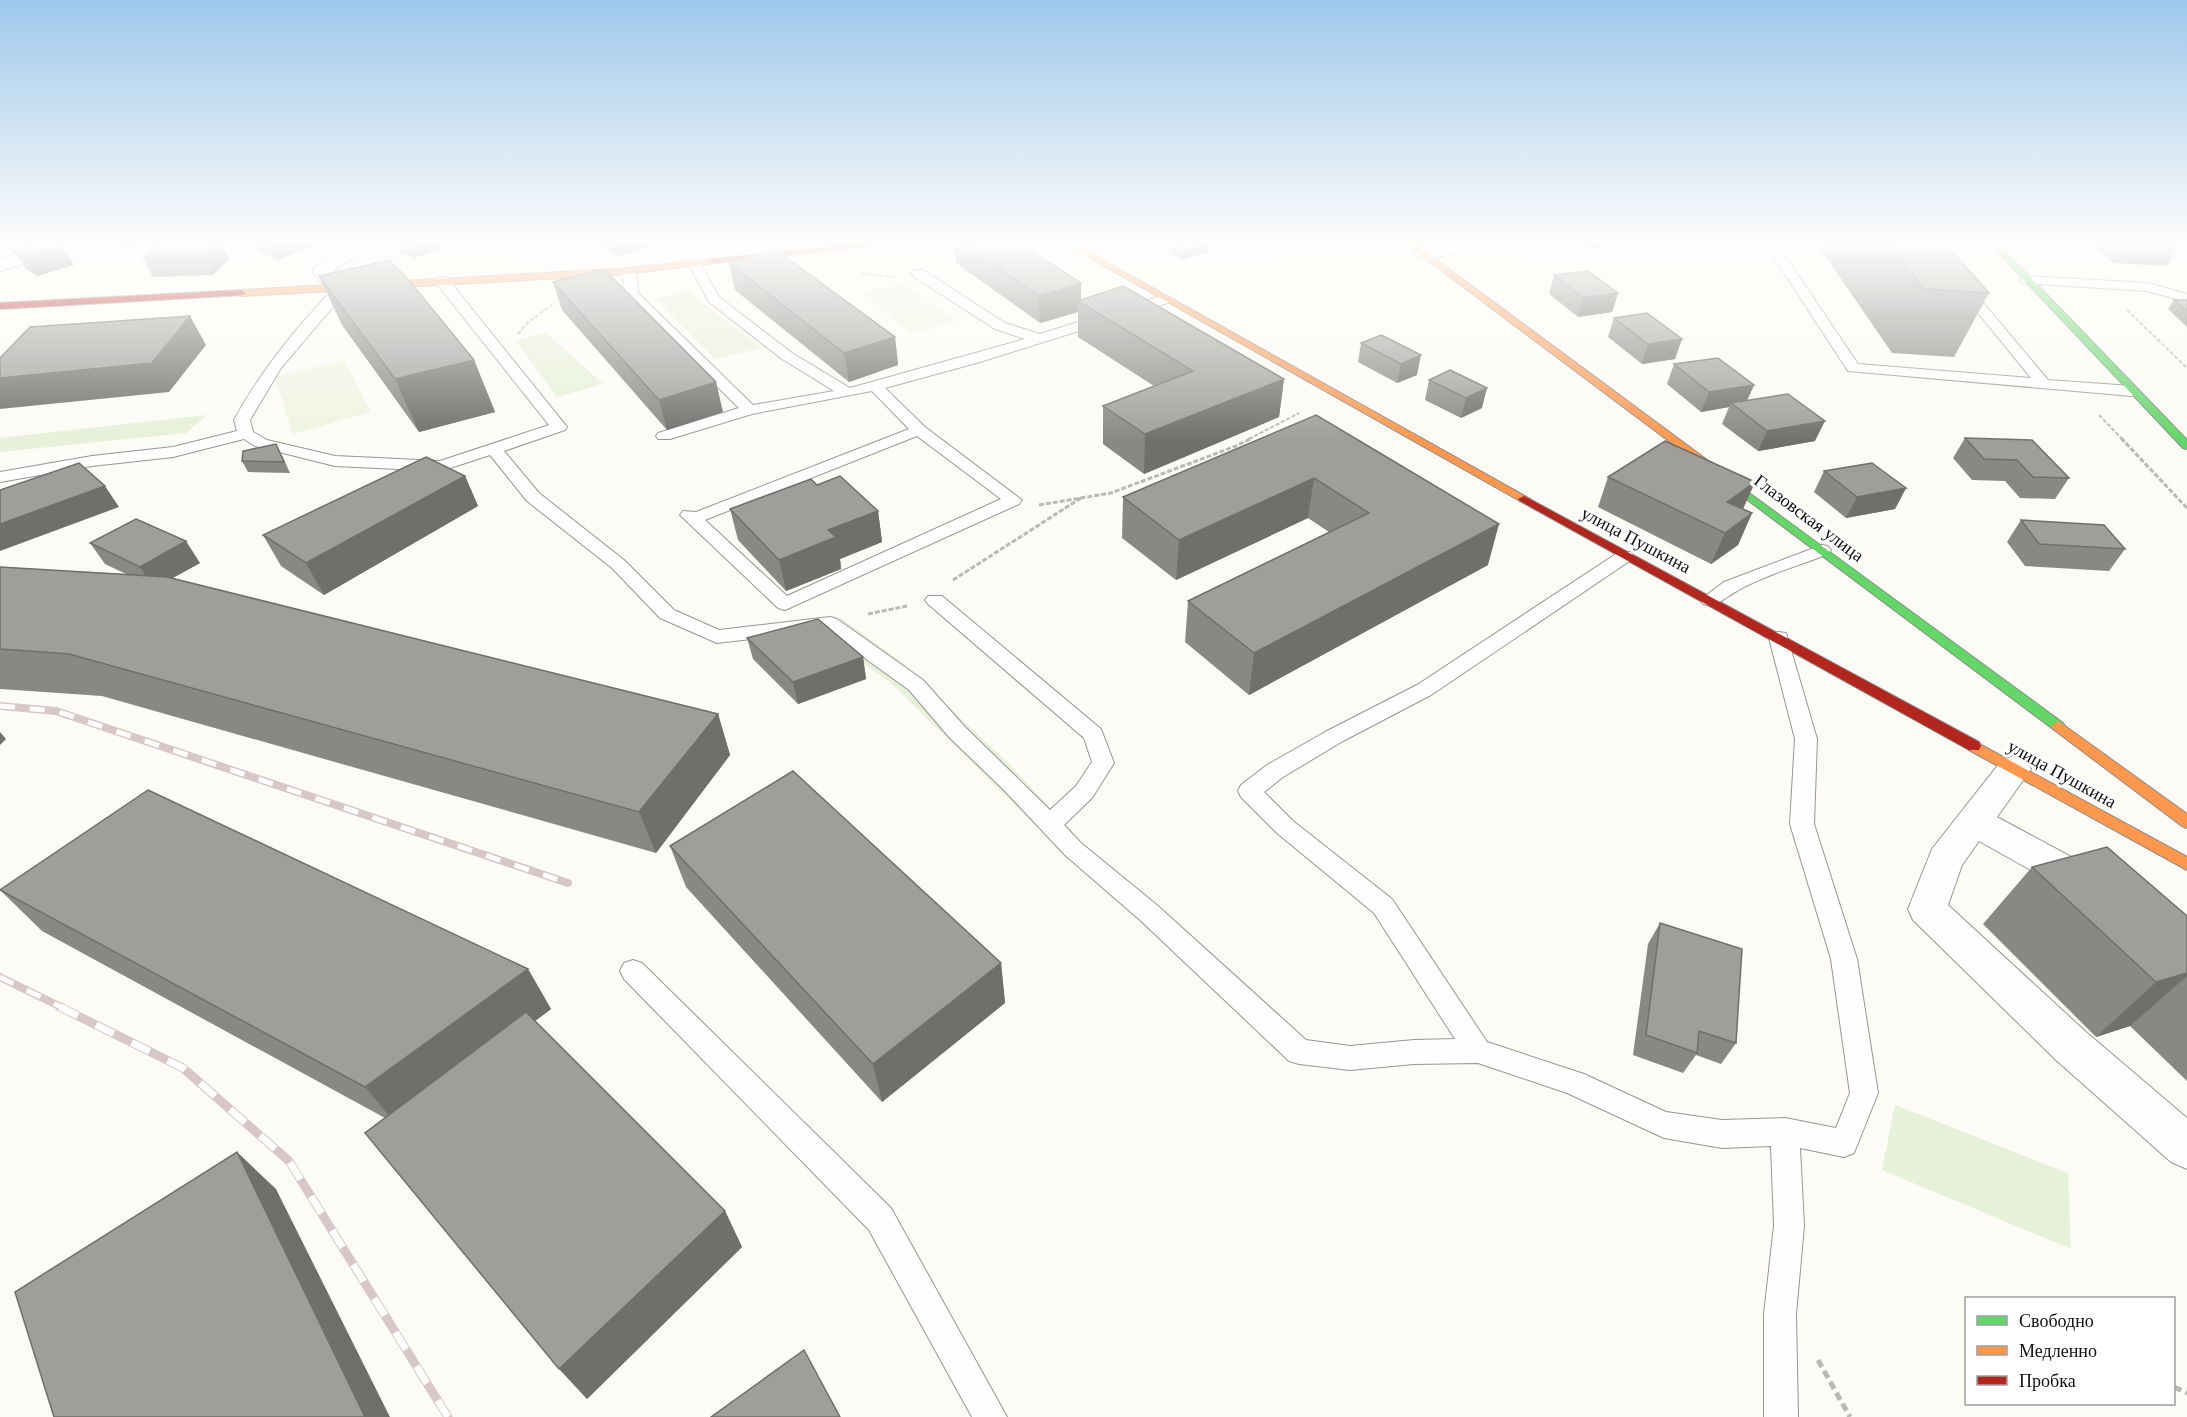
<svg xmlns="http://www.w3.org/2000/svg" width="2187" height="1417" viewBox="0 0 2187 1417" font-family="Georgia,serif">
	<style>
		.green { fill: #e7f0d8 }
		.pitch { fill: #eff4e1 }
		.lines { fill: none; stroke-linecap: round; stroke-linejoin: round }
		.lane-casing { stroke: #969694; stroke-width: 2 }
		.street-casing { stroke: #969694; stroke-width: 2 }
		.fast-casing { stroke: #8d8c8a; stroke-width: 2 }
		.slow-casing { stroke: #8d8c8a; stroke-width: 2 }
		.jam-casing { stroke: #8d8c8a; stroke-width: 2 }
		.path-far2 { stroke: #b9b9b8; stroke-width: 2; stroke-dasharray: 4 2; stroke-linecap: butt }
		.path-far1 { stroke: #b9b9b8; stroke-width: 3; stroke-dasharray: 5 2; stroke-linecap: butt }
		.path { stroke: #b9b9b8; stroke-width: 5; stroke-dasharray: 8 4.5; stroke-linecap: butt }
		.lane { fill: #fffefe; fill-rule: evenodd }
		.street { fill: #fffefe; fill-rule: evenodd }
		.fast { fill: #63d668; fill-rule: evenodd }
		.slow { fill: #ff974d; fill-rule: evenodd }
		.jam { fill: #b3261e; fill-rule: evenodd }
		.rail-far1-casing { stroke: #d7c7c8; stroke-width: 8 }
		.rail-casing { stroke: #d7c7c8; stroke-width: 9 }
		.rail-far1 { stroke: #fff; stroke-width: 5; stroke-dasharray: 15; stroke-linecap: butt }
		.rail { stroke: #fff; stroke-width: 7; stroke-dasharray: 20; stroke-linecap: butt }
		.wall { fill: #8a8885 }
		.shaded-wall { fill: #706f6c }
		.building { fill: #a09e9b; stroke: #706f6c; stroke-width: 1.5 }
		.labels { text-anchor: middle; stroke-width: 6; stroke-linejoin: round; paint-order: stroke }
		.street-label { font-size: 18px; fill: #101010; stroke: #fff }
	</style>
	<rect width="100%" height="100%" fill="#fcfbf6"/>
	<g class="green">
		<polygon points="686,290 762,348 715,359 655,299"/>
		<polygon points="546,332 603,384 557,397 516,341"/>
		<polygon points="207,415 186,433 0,452 0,438"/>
		<polygon points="841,618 901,662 1009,764 1052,810 1037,827 889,681 813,629"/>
		<polygon points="1895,1105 2068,1173 2071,1249 1882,1170"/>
	</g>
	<g class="pitch">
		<polygon points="903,283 959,321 910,333 862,293"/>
		<polygon points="344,360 371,412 293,434 275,377"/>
	</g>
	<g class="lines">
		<defs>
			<g id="lane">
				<polygon points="1765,244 1777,244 1858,364 2031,378 1922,244 1934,244 2048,380 2132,386 2140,391 2132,396 1848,371"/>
				<path d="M695,260l6,4 18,33 73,56 58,35 175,-49 -30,-10 -82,-53 -2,-3 2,-3h10l82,53 35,11 121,-38 5,-1 7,4 -2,3 -191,60 -95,26 40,39 97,73 -3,4 -234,106 -7,-2 -98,-93 3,-4 13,1 213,-83 -37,-38 -120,23 -82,25h-12l-2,-3 2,-3 81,-25 -113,-111 -4,-26 2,-3h10l2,3 2,22 115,112 81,-14 -52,-32 -73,-57 -20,-38zM917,436l84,63 -214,97 -82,-76z"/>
				<polygon points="2027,276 2148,283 2187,294 2187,302 2147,291 2022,283 2020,280"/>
				<path d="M442,277l5,1 120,149 -2,3 -61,21 35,42 85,67 50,50 45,20 111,-13 7,2 86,61 42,47 85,83 26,-24 16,-24 -8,-24 -156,-134 -3,-4 3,-4h14l159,133 13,34 -22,35 -28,27 17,18 77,63 148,134 44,6 64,-6 41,-1 -81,-126 -97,-80 -36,-36 -3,-6 3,-6 26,-20 60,-34 90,-46 202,-133h12l3,4 -3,4 -200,135 -88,46 -60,36 -19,15 29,29 99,78 95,143 97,32 82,38 56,8 63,-2 51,10 14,-35 -19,-134 -41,-135 5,-85 -26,-101 3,-5 7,-1 7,1 31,106 -3,85 43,135 21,134 -24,60 -10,4 -44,-9 4,78 -8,88 2,103h-34v-103l10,-88 -3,-80 -49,2 -58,-10 -97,-45 -89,-30 -64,1 -64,6 -51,-6 -10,-3 -149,-141 -75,-65 -61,-65 -55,-53 -40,-47 -83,-60 -109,13 -57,-25 -48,-50 -85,-67 -37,-46 -49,16 -106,-5 -80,-20 -11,-7 -71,18 -81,9 -92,16v-10l92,-16 81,-9 64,-16 -3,-11c18,-33 39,-62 63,-91 13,-16 28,-29 38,-46l5,-1 7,4 -4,9 -62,73 -31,52 3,12 14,8 68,16 105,5 109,-36 -112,-141 -2,-3 2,-3z"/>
				<path d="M1822,545l6,1 3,4 -3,4c-29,12 -64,21 -91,37 -12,6 -20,17 -34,13l-3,-4 24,-18z"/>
				<polygon points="633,960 642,963 891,1208 1007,1417 972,1417 869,1230 624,979 620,971 624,963"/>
			</g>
			<g id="street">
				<polygon points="51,244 82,244 79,248 0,271 0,259"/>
				<path d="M356,244h26l-3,4 -38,16 -7,7 16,15 -3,4c-14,4 -27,-7 -35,-19l15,-15z"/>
				<polygon points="1444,244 1488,244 1485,248 1478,250 1424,259 1417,257 1414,253 1417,249"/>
				<polygon points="2014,756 2026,760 2031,769 1997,817 2101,873 2107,884 2101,895 2088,899 2075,895 1979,841 1962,865 1948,905 2086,1032 2187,1118 2187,1169 2171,1162 2056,1060 1913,920 1908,909 1932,849 2002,760"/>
			</g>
			<g id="fast">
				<polygon points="1990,244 1998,244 2187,440 2187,449 2183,448"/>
				<polygon points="1741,487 2063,723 2065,726 2063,729 2053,729 1737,492 1737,488"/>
			</g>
			<g id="slow">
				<polygon points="1065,244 1074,244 1530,499 1528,501 1520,501"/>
				<polygon points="1406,244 1415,244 1745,488 1745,492 1737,492"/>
				<polygon points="713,259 717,261 716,263 617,275 241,296 237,293 241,290 617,269"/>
				<polygon points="2058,721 2187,814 2187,828 2182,826 2053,729 2051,726"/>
				<polygon points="1974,741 2187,857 2187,870 1969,750 1967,746"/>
			</g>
			<g id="jam">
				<polygon points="854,244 878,244 874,246 713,263 709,261 713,259"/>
				<polygon points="241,290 245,293 244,295 0,309 0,303"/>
				<polygon points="1524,496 1979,742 1981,746 1979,750 1969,750 1520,501 1518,499"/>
			</g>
		</defs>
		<use href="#lane" class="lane-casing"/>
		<use href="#street" class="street-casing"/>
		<use href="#fast" class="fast-casing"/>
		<use href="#slow" class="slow-casing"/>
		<use href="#jam" class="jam-casing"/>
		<g class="path-far2">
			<polyline points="1734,244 1748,248"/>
			<polyline points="2058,244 2072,257"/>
			<polyline points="861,274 896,277"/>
			<polyline points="2127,310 2187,368"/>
			<polyline points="518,334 526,324 553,304"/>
			<polyline points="2099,415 2122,439"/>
			<polyline points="1249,439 1299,413"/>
		</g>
		<g class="path-far1">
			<polyline points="2121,438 2187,508"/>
			<polyline points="1039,505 1111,493 1236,446 1252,438"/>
			<polyline points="953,580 1081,498"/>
			<polyline points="868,614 907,606"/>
		</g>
		<g class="path">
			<polyline points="1818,1360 1850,1417"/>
			<polyline points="2174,1387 2187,1393"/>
		</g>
		<use href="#lane" class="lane"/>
		<use href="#street" class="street"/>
		<use href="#fast" class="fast"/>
		<use href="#slow" class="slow"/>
		<use href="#jam" class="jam"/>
		<defs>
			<g id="rail-far1">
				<polyline points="0,706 56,711 568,883"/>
				<polyline points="0,977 63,1008"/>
			</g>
			<polyline id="rail" points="60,1007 183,1068 289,1161 448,1417"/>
		</defs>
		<use href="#rail-far1" class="rail-far1-casing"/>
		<use href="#rail" class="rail-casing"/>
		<use href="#rail-far1" class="rail-far1"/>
		<use href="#rail" class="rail"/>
	</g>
	<g class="wall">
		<polygon points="113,244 145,244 124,250"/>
		<polygon points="159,244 221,244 229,259 213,275 153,277 143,258"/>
		<polygon points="255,244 318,244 319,245 277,260 258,252"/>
		<polygon points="395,244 445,244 446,246 415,258 399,252"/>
		<polygon points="594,244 663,244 617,256"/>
		<polygon points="954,244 1020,244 1081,300 1284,379 1279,417 1144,474 1103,444 1103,406 1154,386 1078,337 1078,312 1040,323 956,263"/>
		<polygon points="1170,244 1209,251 1182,260 1169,252"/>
		<polygon points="1580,244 1630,244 1588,249"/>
		<polygon points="1817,244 1946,244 1989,293 1954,357 1892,353"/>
		<polygon points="2091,244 2181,244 2167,266 2113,263"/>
		<polygon points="14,251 74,265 37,276 26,269"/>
		<polygon points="729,263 895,337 898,365 849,382 735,290"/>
		<polygon points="1554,275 1618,293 1612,312 1578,317 1549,294"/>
		<polygon points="319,276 474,360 495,412 419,432 342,325"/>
		<polygon points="553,282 723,412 667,430 562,310"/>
		<polygon points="2174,300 2187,300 2187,327 2168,309"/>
		<polygon points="1614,318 1675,359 1642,364 1608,337"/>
		<polygon points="1381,335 1417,375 1397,383 1358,362 1361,343"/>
		<polygon points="1674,364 1754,385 1747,401 1815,441 1758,451 1722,424 1729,407 1701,412 1667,384"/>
		<polygon points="1450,370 1482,408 1461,418 1425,400 1429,380"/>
		<polygon points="1316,415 1488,565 1249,695 1185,642 1188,601 1329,532 1308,518 1176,580 1122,538 1123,497"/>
		<polygon points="1965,438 2069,478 2055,499 2020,498 2005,481 1972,480 1953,458"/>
		<polygon points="282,455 290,473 248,472 242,461"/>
		<polygon points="1824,471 1906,488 1895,509 1846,518 1814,492"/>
		<polygon points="465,476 478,506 324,595 281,566 263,535"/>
		<polygon points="1608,477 1755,482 1743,509 1752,513 1738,545 1711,564 1598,507"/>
		<polygon points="817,485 878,511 882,542 840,559 841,569 786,591 738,540 730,509"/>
		<polygon points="2021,520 2125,549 2109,571 2025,566 2007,542"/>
		<polygon points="90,543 200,563 173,578 718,714 730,755 656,853 102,696 0,689 0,567 126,574 105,564"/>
		<polygon points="747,638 863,657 866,679 798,704 753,659"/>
		<polygon points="670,846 1001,963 1005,1003 882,1102 686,887"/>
		<polygon points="2032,867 2187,916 2187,1081 2130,1026 2096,1037 1983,924"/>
		<polygon points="0,890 528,969 551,1009 535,1021 725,1211 742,1247 587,1399 385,1118 42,931"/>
		<polygon points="1660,923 1736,1043 1721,1064 1696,1055 1683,1073 1633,1055 1648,944"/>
	</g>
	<g class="shaded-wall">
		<polygon points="121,244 145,244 124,250"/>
		<polygon points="217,244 221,244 229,259 213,275 204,256"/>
		<polygon points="269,244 318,244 319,245 277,260"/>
		<polygon points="409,244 445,244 446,246 415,258"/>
		<polygon points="613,244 663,244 617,256"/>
		<polygon points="1205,244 1209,244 1209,251 1182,260 1183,251"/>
		<polygon points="1590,244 1630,244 1588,249"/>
		<polygon points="63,247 74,265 37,276 26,258"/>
		<polygon points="1081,283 1081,303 1078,301 1078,312 1040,323 1039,296"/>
		<polygon points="1618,293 1612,312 1578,317 1583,298"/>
		<polygon points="190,316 206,345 169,392 0,409 0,378"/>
		<polygon points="895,337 898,365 849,382 844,353"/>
		<polygon points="1682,339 1675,359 1642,364 1648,344"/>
		<polygon points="1421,355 1417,375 1397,383 1401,364"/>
		<polygon points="474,360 495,412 419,432 395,379"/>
		<polygon points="1284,379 1279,417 1144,474 1145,434"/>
		<polygon points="716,382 723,412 667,430 659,400"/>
		<polygon points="1754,385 1745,404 1731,403 1729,407 1701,412 1709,392"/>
		<polygon points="1487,388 1482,408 1461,418 1466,398"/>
		<polygon points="1825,421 1815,441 1758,451 1767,431"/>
		<polygon points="465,476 478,506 324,595 306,563"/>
		<polygon points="1314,478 1308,518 1176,580 1179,540"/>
		<polygon points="1755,482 1741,513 1727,502"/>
		<polygon points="105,486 119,507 0,551 0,524"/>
		<polygon points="1906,488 1895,509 1846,518 1857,497"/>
		<polygon points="878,511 882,542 840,559 841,569 786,591 779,560 828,530"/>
		<polygon points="1752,513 1738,545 1711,564 1725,533"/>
		<polygon points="1499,524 1488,565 1249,695 1254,653"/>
		<polygon points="186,541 200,563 154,588 140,567"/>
		<polygon points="863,657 866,679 798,704 793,682"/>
		<polygon points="718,714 730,755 656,853 639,812"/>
		<polygon points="0,732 6,739 0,745"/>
		<polygon points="1001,963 1005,1003 882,1102 873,1064"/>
		<polygon points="528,969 551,1009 397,1125 365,1087"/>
		<polygon points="2187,973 2187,976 2130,1026 2096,1037 2156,982"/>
		<polygon points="237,1152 276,1189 390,1417 365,1417"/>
		<polygon points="725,1211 742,1247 587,1399 559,1369"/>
	</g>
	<g class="building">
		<polygon points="38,244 58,244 63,247 26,258 14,251"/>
		<polygon points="159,244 217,244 204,256 143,258"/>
		<polygon points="964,244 1020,244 1081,283 1039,296"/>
		<polygon points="1171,244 1205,244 1183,251"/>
		<polygon points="1889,244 1946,244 1989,293 1924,289"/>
		<polygon points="776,250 895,337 844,353 729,263"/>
		<polygon points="389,260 407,278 474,360 395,379 319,276"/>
		<polygon points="604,269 716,382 659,400 553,282"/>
		<polygon points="1588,271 1618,293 1583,298 1554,275"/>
		<polygon points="1123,286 1284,379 1145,434 1103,406 1193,371 1078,301"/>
		<polygon points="2174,300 2187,300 2187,311"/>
		<polygon points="1647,313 1682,339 1648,344 1614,318"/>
		<polygon points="190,316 152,363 0,378 0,358 30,327"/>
		<polygon points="1381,335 1421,355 1401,364 1361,343"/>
		<polygon points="1718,358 1754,385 1709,392 1674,364"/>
		<polygon points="1450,370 1487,388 1466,398 1429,380"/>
		<polygon points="1788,394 1825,421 1767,431 1731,403"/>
		<polygon points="1316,415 1499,524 1254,653 1188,601 1369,513 1314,478 1179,540 1123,497"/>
		<polygon points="1965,438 2032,440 2069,478 2033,477 2017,460 1984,459"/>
		<polygon points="1665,441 1755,482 1727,502 1752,513 1725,533 1608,477"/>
		<polygon points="276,444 284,462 242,461 243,451"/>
		<polygon points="426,457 465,476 306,563 263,535"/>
		<polygon points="79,463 105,486 0,524 0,490"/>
		<polygon points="1872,463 1906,488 1857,497 1824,471"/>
		<polygon points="840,476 878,511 828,530 836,537 779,560 730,509 811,479 817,485"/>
		<polygon points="136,519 186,541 140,567 90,543"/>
		<polygon points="2021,520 2104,525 2125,549 2039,544"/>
		<polygon points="0,567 167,577 718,714 639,812 69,654 0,649"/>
		<polygon points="818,619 863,657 793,682 747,638"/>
		<polygon points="793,771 1001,963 873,1064 670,846"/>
		<polygon points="148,790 528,969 365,1087 0,890"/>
		<polygon points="2107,847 2187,916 2187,973 2156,982 2032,867"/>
		<polygon points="1660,923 1742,949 1736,1043 1699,1031 1697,1053 1646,1035"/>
		<polygon points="526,1012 725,1211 559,1369 365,1133"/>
		<polygon points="237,1152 365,1417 54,1417 15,1292"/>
		<polygon points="804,1350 840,1417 711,1417"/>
	</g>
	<linearGradient id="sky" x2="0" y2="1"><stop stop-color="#9ec8ec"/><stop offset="0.55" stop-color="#fefdfb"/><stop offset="1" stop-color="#fefdfb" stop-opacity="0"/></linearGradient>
	<rect width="2187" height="442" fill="url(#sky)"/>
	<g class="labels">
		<g class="street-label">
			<text transform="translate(1809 518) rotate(37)" y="6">Глазовская улица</text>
			<text transform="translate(1636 540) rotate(28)" y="6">улица Пушкина</text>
			<text transform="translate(2062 774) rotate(29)" y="6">улица Пушкина</text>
		</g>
	</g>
	<rect x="1965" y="1297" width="210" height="108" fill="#ffffff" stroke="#9f9f9f" stroke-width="1.5"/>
	<rect x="1977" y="1316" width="30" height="9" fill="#63d668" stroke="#9f9f9f" stroke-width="1.5"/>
	<text x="2019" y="1327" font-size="18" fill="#101010">Свободно</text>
	<rect x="1977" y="1346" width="30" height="9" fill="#ff974d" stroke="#9f9f9f" stroke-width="1.5"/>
	<text x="2019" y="1357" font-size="18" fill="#101010">Медленно</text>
	<rect x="1977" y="1376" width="30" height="9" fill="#b3261e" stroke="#9f9f9f" stroke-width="1.5"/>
	<text x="2019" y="1387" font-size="18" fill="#101010">Пробка</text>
</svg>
